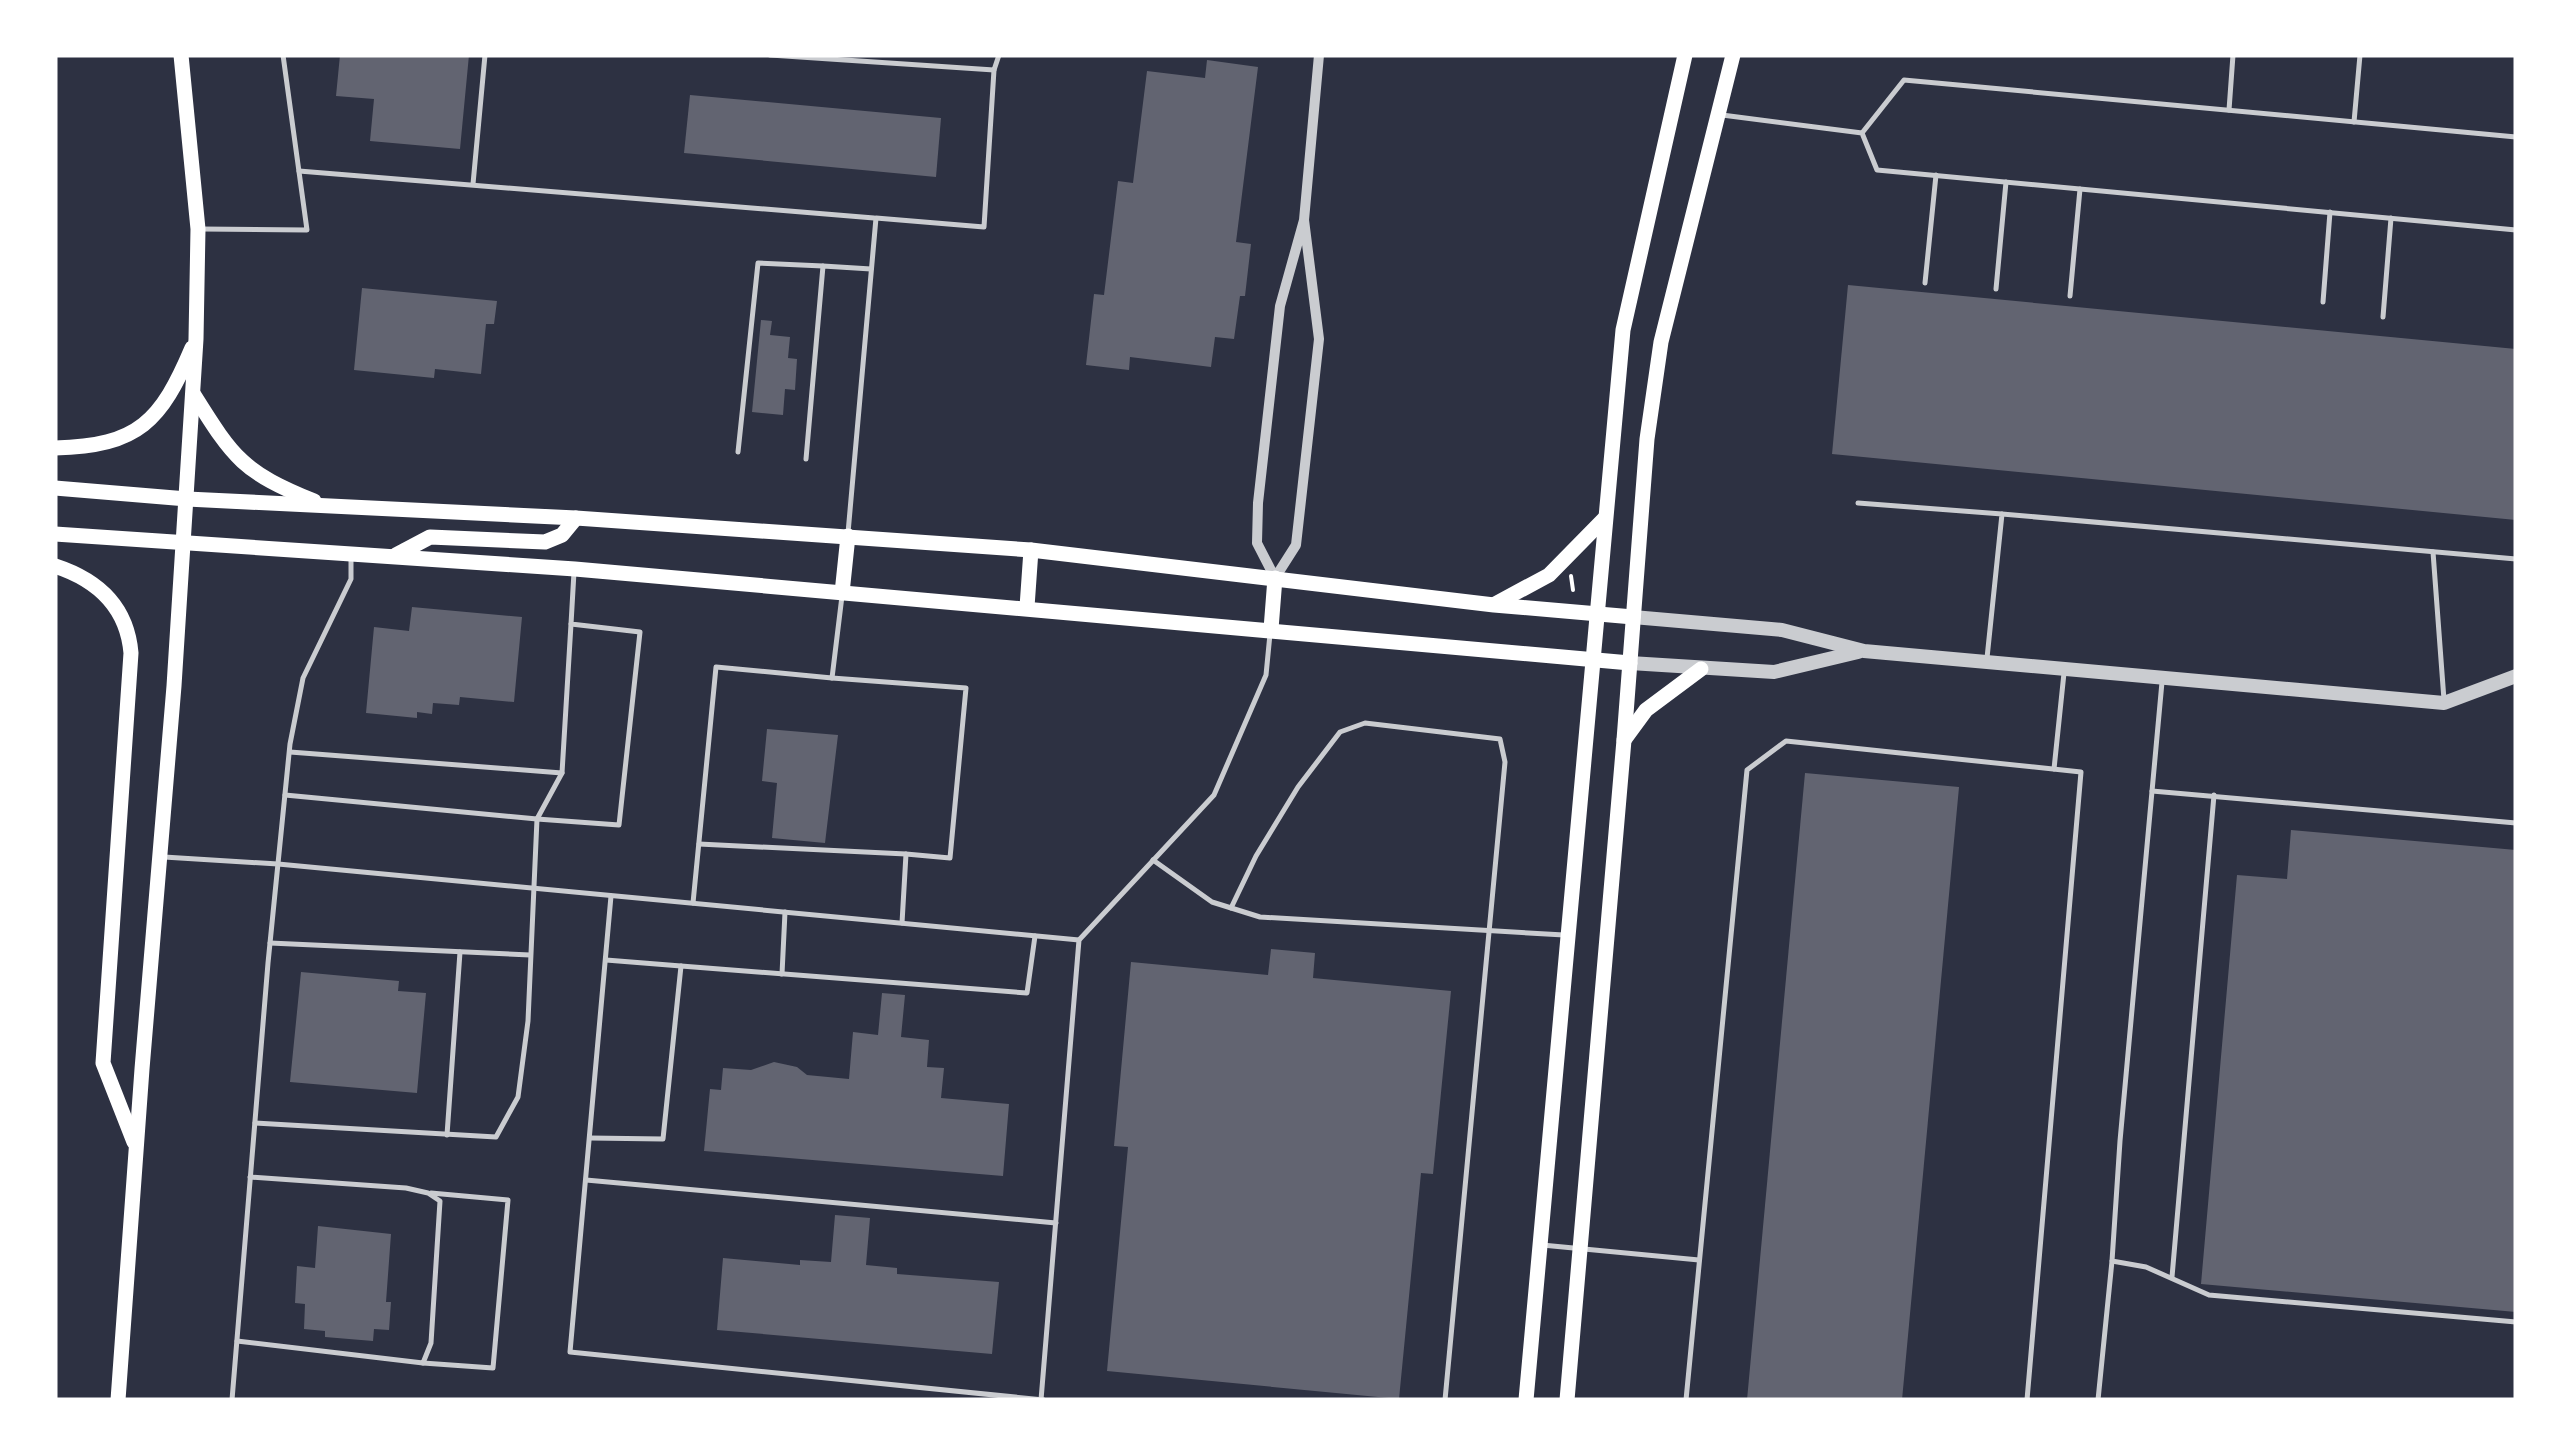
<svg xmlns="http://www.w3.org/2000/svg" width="2571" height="1455" viewBox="0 0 2571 1455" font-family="Rubik,sans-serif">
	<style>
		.building { fill: #626471 }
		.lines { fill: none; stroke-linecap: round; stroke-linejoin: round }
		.path { stroke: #fff; stroke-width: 4 }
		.service { stroke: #caccd0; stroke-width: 5 }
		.minor { stroke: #caccd0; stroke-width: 10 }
		.tertiary { stroke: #caccd0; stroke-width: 14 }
		.secondary { stroke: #fff; stroke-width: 15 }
	</style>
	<rect width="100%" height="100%" fill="#2d3142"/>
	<g class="building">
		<polygon points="340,55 469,55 460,149 370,141 374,99 336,96"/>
		<polygon points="1207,60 1258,67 1236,242 1251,244 1245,296 1240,296 1234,339 1215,337 1211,367 1130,357 1129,370 1086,365 1094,294 1104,295 1118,181 1133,183 1147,71 1205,78"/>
		<polygon points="690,95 941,118 936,177 684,153"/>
		<polygon points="1848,285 2516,349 2516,520 1832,454"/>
		<polygon points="362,288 497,301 494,324 486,324 481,374 435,369 434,378 354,370"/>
		<polygon points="761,320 772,321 770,335 790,337 788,358 797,359 795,390 785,389 783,415 752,412"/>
		<polygon points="412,607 522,617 514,702 460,697 459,705 433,703 432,714 417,712 417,718 366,713 374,627 409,631"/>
		<polygon points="767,729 838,735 825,843 772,838 777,783 762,781"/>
		<polygon points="1805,773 1959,787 1902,1400 1747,1400"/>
		<polygon points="2291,830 2516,850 2516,1312 2201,1284 2237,875 2287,879"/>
		<polygon points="1271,949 1315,953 1313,978 1451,991 1433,1174 1421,1173 1399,1399 1107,1371 1128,1147 1114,1146 1131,962 1268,975"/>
		<polygon points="301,972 399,981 398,991 426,993 417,1093 290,1082"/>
		<polygon points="882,993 905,995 901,1037 929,1040 927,1067 944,1068 941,1098 1009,1104 1003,1176 704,1151 710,1089 721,1090 723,1068 751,1070 774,1062 797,1067 807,1075 849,1079 853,1032 878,1035"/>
		<polygon points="835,1215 870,1218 866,1265 897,1268 897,1274 999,1282 992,1354 717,1330 723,1258 800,1265 800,1260 831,1262"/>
		<polygon points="318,1226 391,1234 386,1302 391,1302 389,1330 374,1329 373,1341 325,1337 325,1331 304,1329 305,1304 295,1303 297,1266 315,1268"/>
	</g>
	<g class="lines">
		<polyline class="path" points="1571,576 1573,590"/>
		<g class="service">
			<polyline points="770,55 994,70 999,55"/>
			<polyline points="2229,110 2233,55"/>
			<polyline points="1722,115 1862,133 1877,170 2516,230"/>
			<polyline points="2354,122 2360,55"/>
			<polyline points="1862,133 1904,80 2516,137"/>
			<polyline points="299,171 874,218"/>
			<polyline points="473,184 485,55"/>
			<polyline points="201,229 307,230 283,55"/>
			<polyline points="1925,283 1936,175"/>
			<polyline points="1996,289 2006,182"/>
			<polyline points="2070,296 2080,189"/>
			<polyline points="2323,302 2330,212"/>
			<polyline points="2383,317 2391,218"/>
			<polyline points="738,452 758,263 823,266"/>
			<polyline points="806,459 823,266 871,269"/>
			<polyline points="1858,503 2002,514 1987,658"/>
			<polyline points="2002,514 2516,559"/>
			<polyline points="848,533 876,218 984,227 994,70"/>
			<polyline points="2433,552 2444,700"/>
			<polyline points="832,678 966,688 950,858 906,854 902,923"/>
			<polyline points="2162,682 2120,1141 2112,1261 2146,1267 2209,1295 2516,1322"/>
			<polyline points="290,752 562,773 571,624"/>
			<polyline points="2054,769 2064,673"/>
			<polyline points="2152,791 2516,823"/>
			<polyline points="285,795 537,819 562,773"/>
			<polyline points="699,844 906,854"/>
			<polyline points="164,857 278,864 1079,940"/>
			<polyline points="1153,860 1212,902 1260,917 1564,935"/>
			<polyline points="611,896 570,1352 1044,1400"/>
			<polyline points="693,903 716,667 832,678 842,596"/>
			<polyline points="1231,908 1256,856 1298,787 1340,732 1365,723 1500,739 1505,762 1445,1400"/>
			<polyline points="270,943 530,955"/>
			<polyline points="606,960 681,966"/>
			<polyline points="782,974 785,912"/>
			<polyline points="255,1123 496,1137 518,1097 528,1021 537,819 619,825 640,632 571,624 574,572"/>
			<polyline points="447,1135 460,952"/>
			<polyline points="590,1138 663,1139 681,966 1027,993 1035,936"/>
			<polyline points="586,1180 1056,1223"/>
			<polyline points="1542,1245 1699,1260"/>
			<polyline points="2172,1277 2214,795"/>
			<polyline points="237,1341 423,1363 431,1343 440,1201 428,1193 406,1188 250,1177"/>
			<polyline points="423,1363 493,1368 508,1200 431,1193"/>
			<polyline points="232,1400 268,963 290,744 303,678 351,579 351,558"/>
			<polyline points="1041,1400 1079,940 1214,795 1266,675 1270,634"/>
			<polyline points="1686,1400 1747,770 1786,741 2081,772 2027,1400"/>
			<polyline points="2098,1400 2112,1261"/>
		</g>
		<polyline class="minor" points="1304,220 1319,339 1296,545 1275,578 1257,543 1258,503 1280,306 1304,220 1319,55"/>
		<g class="tertiary">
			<polyline points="1633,617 1782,630 1864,651 2444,703 2516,676"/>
			<polyline points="1630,663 1774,672 1858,652"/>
		</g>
		<g class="secondary">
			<path d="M194,395c40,64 49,77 120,106"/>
			<path d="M55,448c84,-2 106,-27 137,-100"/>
			<polyline points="55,488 187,499 576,518 1031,550 1494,605 1633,617"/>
			<polyline points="55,534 575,569 1630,663"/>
			<polyline points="396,555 430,537 545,542 562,535 576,518"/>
			<path d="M55,566c43,14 72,41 76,87l-28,410 31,79"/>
			<polyline points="842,593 848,536"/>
			<polyline points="1495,604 1549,575 1605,518"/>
			<polyline points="1027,607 1031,550"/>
			<polyline points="1271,629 1275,578"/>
			<polyline points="1624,740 1646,710 1701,669"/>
			<polyline points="118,1400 142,1069 174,686 196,339 198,229 181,55"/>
			<polyline points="1526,1400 1623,330 1685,55"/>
			<polyline points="1567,1400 1624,740 1647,439 1661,342 1733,55"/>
		</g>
	</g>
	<rect width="2571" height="1455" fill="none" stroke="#ffffff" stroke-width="115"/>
</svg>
